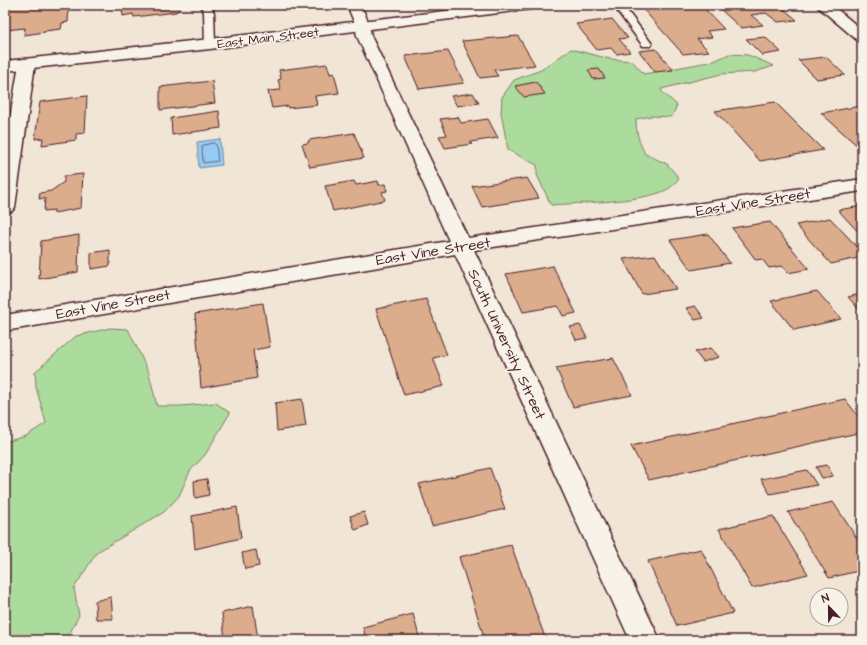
<svg xmlns="http://www.w3.org/2000/svg" width="867" height="645" viewBox="0 0 867 645" font-family="'Architects Daughter',sans-serif">
	<style>
		.green { fill: #abdc9d; stroke: #7a7e64 }
		.water { fill: #94ccf3; stroke: #7687a3 }
		.lines { fill: none; stroke-linecap: round; stroke-linejoin: round }
		.shore { stroke: #68647b; stroke-width: 1 }
		.building { fill: #dbad8c; stroke: #4a1f2b }
		.service-casing { stroke: #4a1f2b; stroke-width: 3 }
		.minor-casing { stroke: #4a1f2b; stroke-width: 3 }
		.tertiary-casing { stroke: #4a1f2b; stroke-width: 3 }
		.service { fill: #f7f3e8; fill-rule: evenodd }
		.minor { fill: #f7f3e8; fill-rule: evenodd }
		.tertiary { fill: #f7f3e8; fill-rule: evenodd }
		.labels { text-anchor: middle; stroke-width: 3.5; stroke-linejoin: round; paint-order: stroke }
		.far-street-label { font-size: 13px; fill: #4a1f2b; stroke: #f7f3e8 }
		.street-label { font-size: 15px; fill: #4a1f2b; stroke: #f7f3e8 }
	</style>
	<rect width="100%" height="100%" fill="#f1e5d6"/>
	<filter id="ink" filterUnits="userSpaceOnUse"><feTurbulence type="fractalNoise" baseFrequency=".025" numOctaves="2"/><feDisplacementMap in="SourceGraphic" scale="8" xChannelSelector="R" yChannelSelector="G"/><feConvolveMatrix kernelMatrix="1 2 1 2 8 2 1 2 1" color-interpolation-filters="sRGB"/></filter>
	<g filter="url(#ink)">
		<g class="green">
			<path d="M571,49l39,10 22,2 12,13 70,-13 15,-7 19,1 26,11 -19,6 -34,2 -60,15 2,4 14,12 -5,12 -21,-1 -15,3c0,14 3,23 9,35l22,10 12,14c-3,3 -5,7 -8,9 -18,15 -95,16 -120,18l-14,-30v-10l-29,-15 -7,-37 1,-16 12,-17 27,-10z"/>
			<polygon points="110,328 128,329 149,373 157,406 181,406 216,403 230,413 205,455 190,471 179,496 164,512 97,552 74,588 79,615 69,635 49,640 5,640 5,442 26,436 46,423 36,387 35,372 76,336"/>
		</g>
		<polygon class="water" points="220,139 222,165 199,168 197,142"/>
		<g class="lines">
			<polygon class="shore" points="214,143 216,145 218,161 203,163 202,146"/>
		</g>
		<g class="building">
			<polygon points="14,5 69,5 68,22 62,23 61,29 45,31 45,32 24,35 25,28 6,30 9,7"/>
			<polygon points="120,5 178,5 180,9 176,12 134,17 133,14 123,16 122,8 120,8"/>
			<polygon points="667,5 701,5 724,29 707,31 712,37 697,39 709,51 683,54 642,8"/>
			<polygon points="727,5 779,5 797,20 778,22 766,13 751,15 763,25 741,28 719,8 729,7"/>
			<polygon points="612,19 628,38 619,39 630,52 616,54 611,48 597,50 576,24"/>
			<polygon points="518,36 535,65 494,70 498,76 480,78 462,41"/>
			<polygon points="765,37 781,52 762,55 746,39"/>
			<polygon points="656,49 673,70 655,72 639,51"/>
			<polygon points="448,51 464,83 419,89 405,56"/>
			<polygon points="826,57 845,75 817,79 798,60"/>
			<polygon points="327,64 330,74 334,73 339,93 315,96 317,105 288,108 288,106 272,108 268,91 281,90 278,80 281,79 279,70"/>
			<polygon points="599,69 605,78 593,79 588,70"/>
			<polygon points="212,81 215,103 160,110 160,87"/>
			<polygon points="536,82 545,94 524,97 515,86"/>
			<polygon points="473,93 479,103 457,106 451,96"/>
			<polygon points="87,96 85,133 76,134 76,140 42,145 43,138 35,139 40,102"/>
			<polygon points="775,102 823,150 760,161 715,111"/>
			<polygon points="861,106 862,107 862,150 821,113"/>
			<polygon points="219,111 221,128 172,135 171,118"/>
			<polygon points="458,117 461,123 488,119 498,138 470,142 472,144 445,148 439,136 447,135 440,119"/>
			<polygon points="354,133 364,158 310,167 302,144 308,143 309,140"/>
			<polygon points="83,174 81,208 54,213 54,210 44,211 45,198 39,199 40,193 51,191 64,182 64,176"/>
			<polygon points="527,178 539,198 482,207 472,186"/>
			<polygon points="354,181 356,185 378,181 379,185 385,184 387,191 382,192 385,200 333,211 325,186"/>
			<polygon points="862,206 862,236 838,210"/>
			<polygon points="830,218 862,252 862,257 831,264 796,225"/>
			<polygon points="770,222 809,269 788,273 782,266 769,268 762,259 756,260 732,228"/>
			<polygon points="708,234 730,263 691,270 670,240"/>
			<polygon points="79,235 78,272 39,279 41,241"/>
			<polygon points="110,250 110,266 91,269 91,253"/>
			<polygon points="655,255 676,289 642,294 623,259"/>
			<polygon points="553,266 576,313 563,316 558,306 523,312 506,274"/>
			<polygon points="817,291 841,319 794,330 771,301"/>
			<polygon points="860,294 862,296 862,313 848,297"/>
			<polygon points="426,299 447,355 433,358 444,386 404,395 376,309"/>
			<polygon points="263,303 270,347 253,350 257,378 201,388 195,314"/>
			<polygon points="695,306 704,318 695,320 686,308"/>
			<polygon points="580,325 587,338 576,340 570,327"/>
			<polygon points="711,348 719,357 703,362 695,352"/>
			<polygon points="613,358 632,395 573,407 556,368"/>
			<polygon points="302,399 306,426 277,431 275,403"/>
			<polygon points="845,399 862,421 862,432 649,480 631,446"/>
			<polygon points="827,465 833,476 822,478 816,467"/>
			<polygon points="490,468 505,509 432,526 419,484"/>
			<polygon points="807,470 817,485 770,494 761,479"/>
			<polygon points="207,479 209,495 195,498 194,481"/>
			<polygon points="833,502 862,546 862,570 829,578 788,512"/>
			<polygon points="237,507 241,538 195,549 192,516"/>
			<polygon points="364,512 368,525 355,530 350,516"/>
			<polygon points="773,516 808,574 752,588 719,529"/>
			<polygon points="511,545 546,640 485,640 459,557"/>
			<polygon points="701,549 733,613 677,626 648,561"/>
			<polygon points="256,550 259,566 245,569 242,553"/>
			<polygon points="111,597 113,619 96,619 95,601"/>
			<polygon points="253,606 258,640 225,640 222,613"/>
			<polygon points="413,614 420,640 366,640 363,627"/>
		</g>
		<g class="lines">
			<defs>
				<g id="service">
					<polygon points="201,5 211,5 214,13 215,44 214,46 206,46 205,44 204,13"/>
					<polygon points="613,5 623,5 652,44 651,46 643,46"/>
				</g>
				<g id="minor">
					<polygon points="347,5 361,5 369,24 371,36 468,238 862,179 862,191 474,250 660,640 630,640 455,254 5,331 5,315 449,241 357,36 355,24"/>
					<polygon points="816,5 832,5 862,30 862,41 857,40"/>
					<polygon points="27,59 33,61 35,64 15,207 12,211 5,213 5,149 19,64 21,61"/>
				</g>
				<polygon id="tertiary" points="496,5 538,5 536,8 531,9 210,49 5,71 5,61 210,39"/>
			</defs>
			<use href="#service" class="service-casing"/>
			<use href="#minor" class="minor-casing"/>
			<use href="#tertiary" class="tertiary-casing"/>
			<use href="#service" class="service"/>
			<use href="#minor" class="minor"/>
			<use href="#tertiary" class="tertiary"/>
		</g>
	</g>
	<g class="labels">
		<g class="far-street-label">
			<text transform="translate(268 37) rotate(-7)" y="5">East Main Street</text>
		</g>
		<g class="street-label">
			<text transform="translate(753 202) rotate(-9)" y="5">East Vine Street</text>
			<text transform="translate(433 251) rotate(-9)" y="5">East Vine Street</text>
			<text transform="translate(113 304) rotate(-10)" y="5">East Vine Street</text>
			<text transform="translate(507 344) rotate(65)" y="5">South University Street</text>
		</g>
	</g>
	<rect width="867" height="645" fill="none" stroke="#f7f3e8" stroke-width="20"/>
	<rect x="10" y="10" width="847" height="625" fill="none" stroke="#4a1f2b" stroke-width="1.5" filter="url(#ink)"/>
	<g transform="translate(829 607) rotate(338)"><circle r="19" fill="#f7f3e8" stroke="#b29e9c"/>
	<path d="M0-3L7 15L0 10L-7 15Z" fill="#4a1f2b"/>
	<text y="-6" font-size="11" font-weight="bold" text-anchor="middle" fill="#4a1f2b">N</text>
	</g>
</svg>
